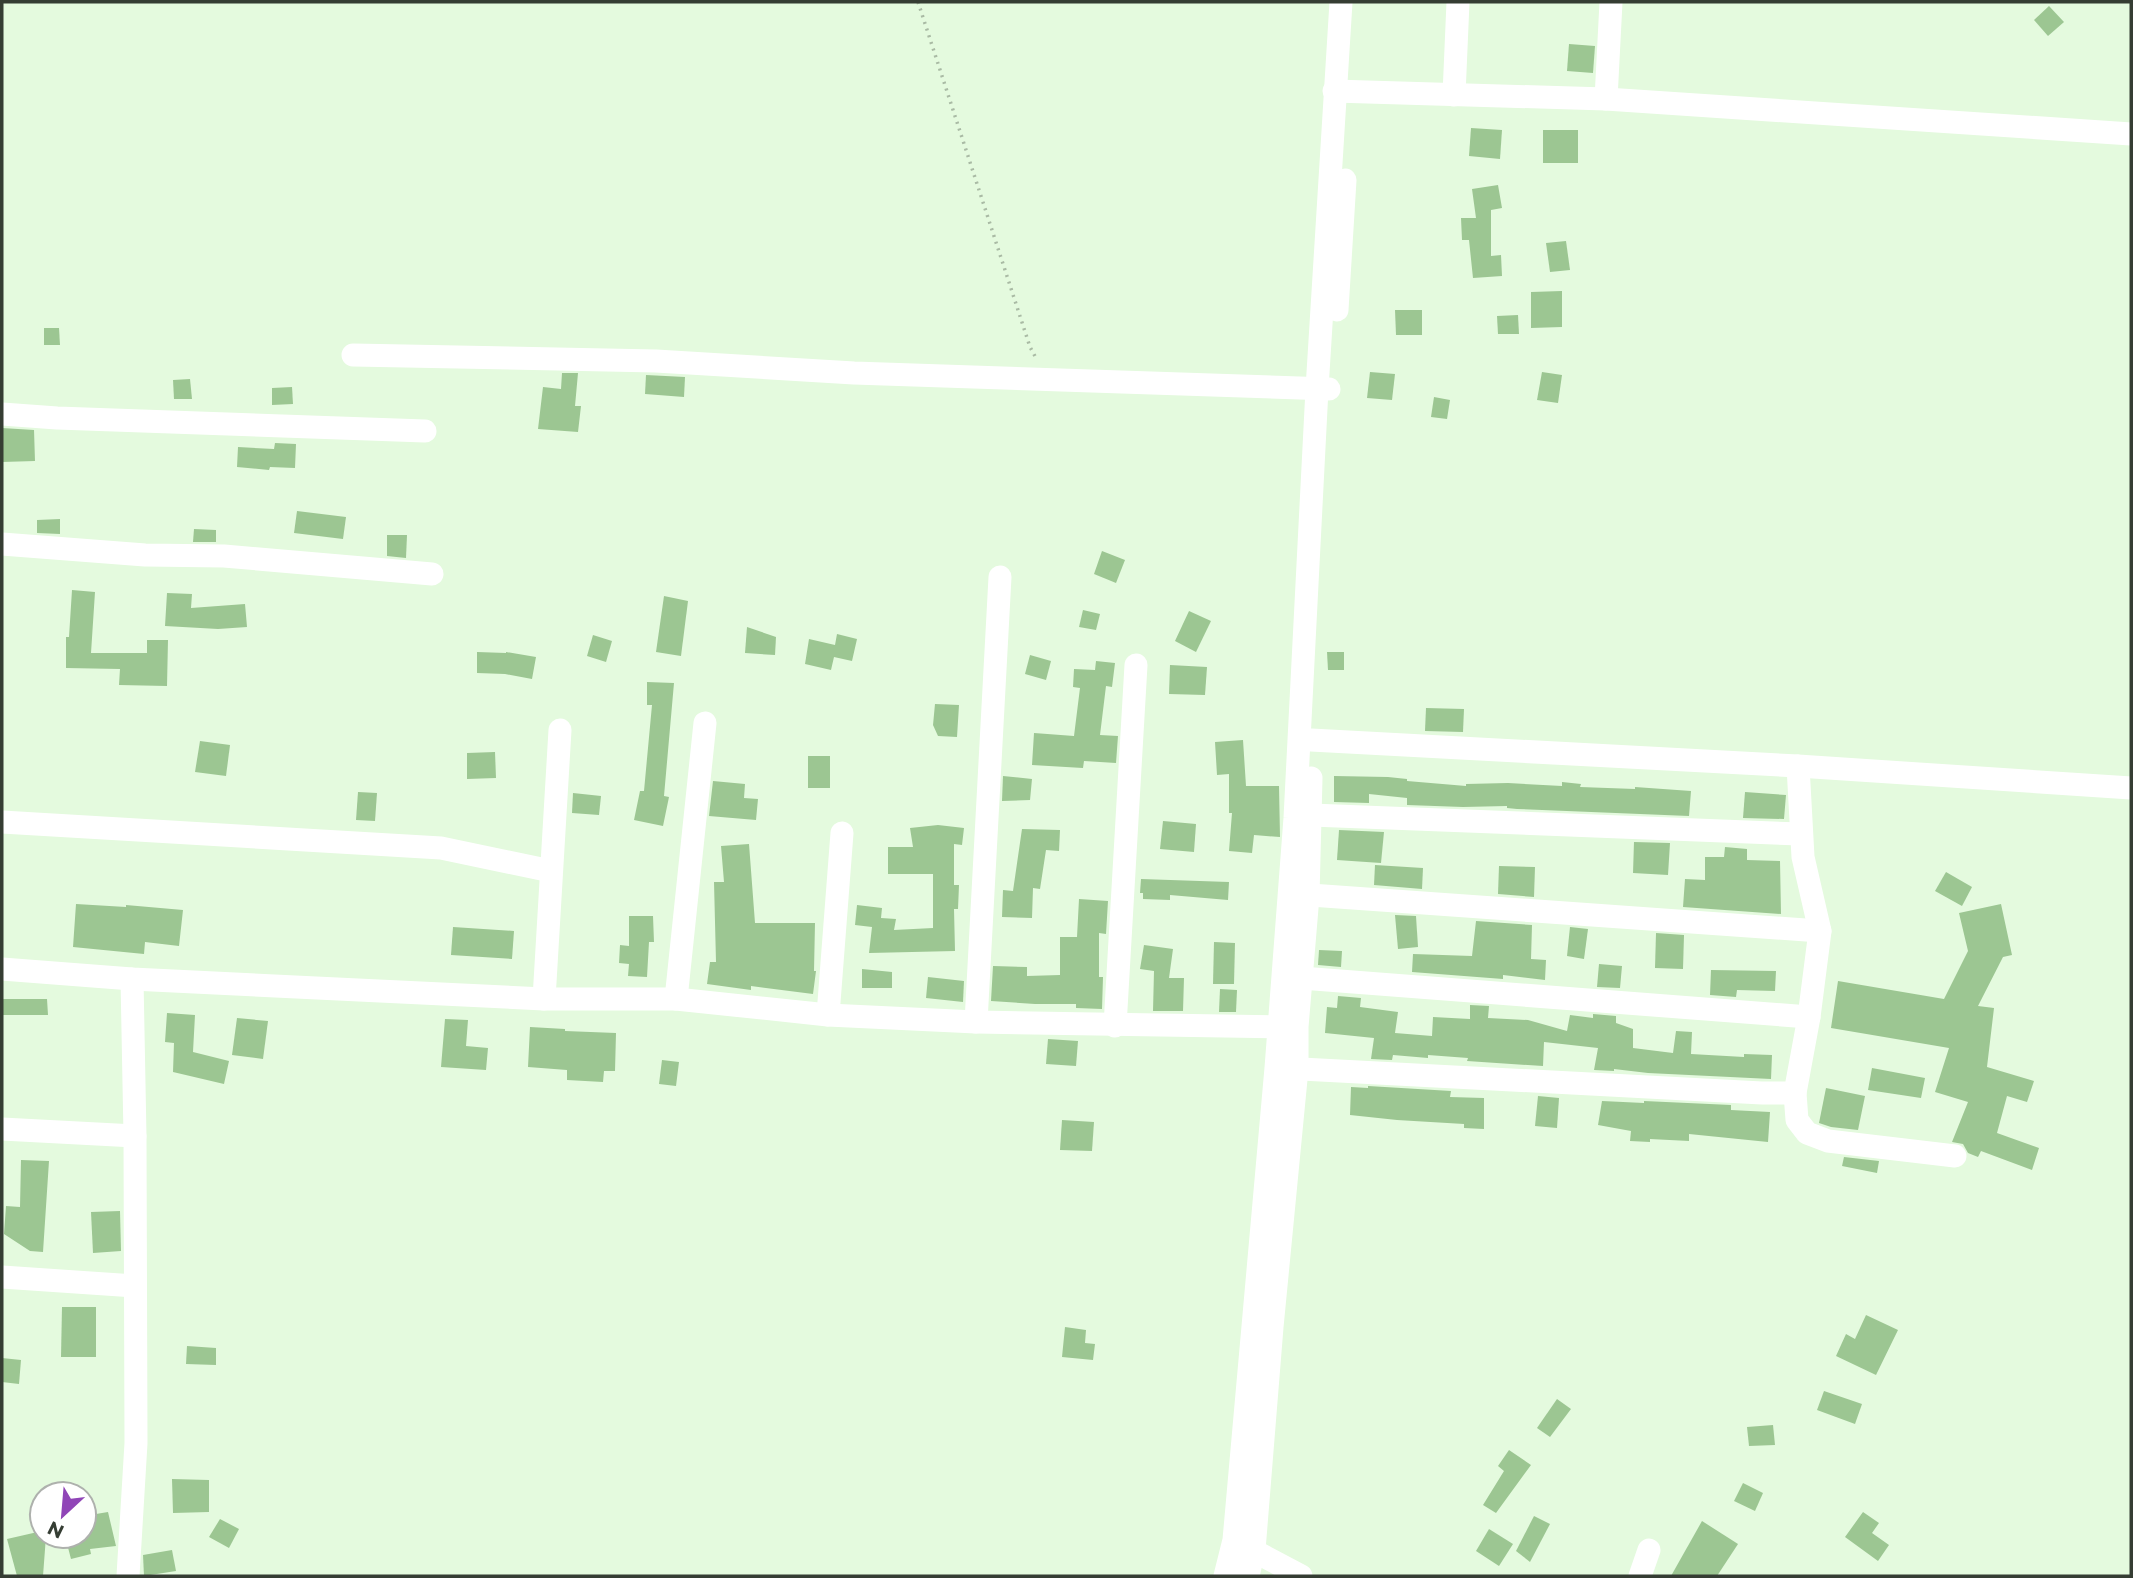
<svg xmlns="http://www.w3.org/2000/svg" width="2133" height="1578" viewBox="0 0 2133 1578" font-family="Montserrat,sans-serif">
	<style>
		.building { fill: #9cc692 }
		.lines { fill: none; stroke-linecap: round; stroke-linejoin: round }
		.path { stroke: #a9baa4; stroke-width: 3.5; stroke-dasharray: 2 5; stroke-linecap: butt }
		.minor { stroke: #fff; stroke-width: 23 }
	</style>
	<rect width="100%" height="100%" fill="#e4fade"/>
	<g class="building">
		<polygon points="2049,6 2064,22 2048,36 2034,20"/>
		<polygon points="1569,44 1595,46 1593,73 1567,71"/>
		<polygon points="1471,128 1502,130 1500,159 1469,156"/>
		<rect x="1543" y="130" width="35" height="33"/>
		<polygon points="1498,185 1502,208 1491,210 1491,256 1501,255 1502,276 1473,278 1469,240 1462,240 1461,218 1476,218 1472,189"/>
		<polygon points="1566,241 1570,270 1550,272 1546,243"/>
		<polygon points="1562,291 1562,327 1531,328 1531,292"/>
		<polygon points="1395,310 1422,310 1422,335 1396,335"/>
		<polygon points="1518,315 1519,334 1498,334 1497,316"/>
		<polygon points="44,328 59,328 60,345 44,345"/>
		<polygon points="1370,372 1395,374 1392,400 1367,398"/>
		<polygon points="1542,372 1562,375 1558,403 1537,400"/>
		<polygon points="562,373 578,373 575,406 581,406 578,432 538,429 543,387 561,389"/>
		<polygon points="646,375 685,377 684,397 645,394"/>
		<polygon points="190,379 192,399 174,399 173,380"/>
		<polygon points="292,387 293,404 272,405 272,388"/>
		<polygon points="1434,397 1450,400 1447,419 1431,417"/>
		<polygon points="2,428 34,430 35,461 2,462"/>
		<polygon points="275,443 296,444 295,468 270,467 269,470 237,467 238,447 274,449"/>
		<polygon points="297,511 346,517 343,539 294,533"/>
		<polygon points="60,519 60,534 37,533 37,520"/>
		<polygon points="194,529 216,530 216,542 193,542"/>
		<polygon points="387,535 407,535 406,558 387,556"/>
		<polygon points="1102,551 1125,560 1116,583 1094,574"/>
		<polygon points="72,590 95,592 91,653 147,653 147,640 168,640 167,686 119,685 120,669 66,668 66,637 69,637"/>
		<polygon points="167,593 192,594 191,608 245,604 247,627 218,629 165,626"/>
		<polygon points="664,596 688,601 681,656 656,652"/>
		<polygon points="1083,610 1100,614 1096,630 1079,627"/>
		<polygon points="1189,611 1211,621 1196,652 1175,641"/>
		<polygon points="747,627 776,637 775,655 745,653"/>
		<polygon points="837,634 857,639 852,661 834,657 831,670 805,664 809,639 835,645"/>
		<polygon points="593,635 612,641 606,662 587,656"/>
		<polygon points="477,652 506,653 506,652 536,657 532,679 505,674 477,673"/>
		<polygon points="1327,652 1344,652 1344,670 1328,670"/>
		<polygon points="1030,655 1051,661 1046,680 1025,674"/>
		<polygon points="1096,661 1115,663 1112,687 1106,686 1100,735 1118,736 1116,763 1084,761 1083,768 1032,765 1034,733 1074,736 1080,688 1073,687 1074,669 1095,670"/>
		<polygon points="1170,665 1207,667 1205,695 1169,694"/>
		<polygon points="647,682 674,683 664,796 669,797 663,826 634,820 640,791 644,791 652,705 647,705"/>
		<polygon points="935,704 959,705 957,737 938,736 933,725"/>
		<polygon points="1426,708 1464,709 1463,732 1425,731"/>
		<polygon points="1243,740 1246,786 1279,786 1280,837 1254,835 1252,853 1229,851 1232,813 1229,813 1229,774 1217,775 1215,742"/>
		<polygon points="200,741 230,745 226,776 195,772"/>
		<polygon points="495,752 496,778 467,779 467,753"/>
		<rect x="808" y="756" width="22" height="32"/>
		<polygon points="1003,776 1032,779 1030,800 1002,801"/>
		<polygon points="1334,776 1388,777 1407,779 1407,781 1466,786 1466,784 1508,783 1562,786 1562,782 1581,784 1580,787 1635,789 1635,787 1691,791 1689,816 1517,809 1507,808 1507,806 1463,807 1407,805 1407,798 1369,794 1369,803 1334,802"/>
		<polygon points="713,781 745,784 744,798 758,799 756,820 709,816"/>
		<polygon points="358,792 377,793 375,821 356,820"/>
		<polygon points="1745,792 1786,795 1784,819 1743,818"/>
		<polygon points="573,793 601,796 599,815 572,813"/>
		<polygon points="1163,821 1196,824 1194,852 1160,849"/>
		<polygon points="938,825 964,828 962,845 954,844 954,885 959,885 958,909 954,909 955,951 869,953 872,927 855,925 857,905 882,908 881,918 896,919 894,930 933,928 933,874 888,874 888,847 913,847 910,828"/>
		<polygon points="1022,829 1060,830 1059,851 1046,850 1040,889 1033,888 1032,918 1002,917 1003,890 1013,891"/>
		<polygon points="1339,830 1384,832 1381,863 1337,860"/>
		<polygon points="1634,842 1670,843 1668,875 1633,873"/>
		<polygon points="749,844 755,923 815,923 814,971 816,971 813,994 751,986 751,990 707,984 710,962 716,962 714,882 724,882 721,846"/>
		<polygon points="1725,847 1747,849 1747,860 1780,861 1781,914 1683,907 1685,879 1705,880 1705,857 1724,857"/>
		<polygon points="1375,865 1423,868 1422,889 1374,885"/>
		<polygon points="1499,866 1535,867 1534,897 1498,894"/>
		<polygon points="1946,872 1972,887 1962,906 1935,891"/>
		<polygon points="1141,879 1229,882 1228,900 1170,895 1170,900 1143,899 1143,893 1140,893"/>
		<polygon points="1079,899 1108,901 1106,934 1099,933 1099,977 1103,977 1102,1009 1076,1008 1076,1004 1035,1004 991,1001 993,966 1027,967 1027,976 1060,975 1060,937 1077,937"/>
		<polygon points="76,904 126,907 126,905 183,910 179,946 145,942 144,954 73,947"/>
		<polygon points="2001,904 2012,955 2003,957 1978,1006 1994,1008 1987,1067 2034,1081 2027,1102 2007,1096 1997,1133 2039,1148 2032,1170 1981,1151 1978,1157 1968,1153 1963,1144 1952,1142 1968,1102 1935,1092 1949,1048 1831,1028 1838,981 1944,999 1968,951 1959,913"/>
		<polygon points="1395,915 1416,916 1418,947 1398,949"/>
		<polygon points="629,916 653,916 654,942 649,942 647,977 628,976 629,964 619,963 620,945 629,946"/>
		<polygon points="1476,921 1532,925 1531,959 1546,960 1545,980 1503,975 1503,979 1412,972 1413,954 1472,956"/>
		<polygon points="453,927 514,931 512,959 451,955"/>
		<polygon points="1570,927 1588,929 1584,959 1567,956"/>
		<polygon points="1656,933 1684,935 1683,969 1655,968"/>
		<polygon points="1214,942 1235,943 1234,984 1213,984"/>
		<polygon points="1144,945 1173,949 1169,978 1184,978 1183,1011 1153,1011 1154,971 1140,969"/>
		<polygon points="1319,950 1342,951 1341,967 1318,965"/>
		<polygon points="1599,964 1622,966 1620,988 1597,987"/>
		<polygon points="862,969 892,972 892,988 862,988"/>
		<polygon points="1711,970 1776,971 1775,991 1737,990 1736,997 1710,995"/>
		<polygon points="928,977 964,981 963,1002 926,998"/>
		<polygon points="1220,989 1237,990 1236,1012 1219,1012"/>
		<polygon points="1338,996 1361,998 1360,1007 1398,1012 1395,1033 1432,1036 1433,1017 1470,1019 1470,1005 1489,1006 1488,1018 1528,1020 1567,1031 1570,1015 1593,1018 1593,1014 1616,1016 1616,1023 1633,1029 1633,1048 1673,1053 1676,1031 1692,1032 1691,1054 1744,1057 1744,1054 1772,1055 1771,1079 1648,1073 1614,1069 1614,1071 1594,1070 1598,1048 1544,1042 1543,1066 1467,1061 1468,1058 1428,1055 1428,1058 1393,1055 1392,1060 1371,1059 1374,1038 1325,1033 1327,1007 1337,1008"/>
		<polygon points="2,999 47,999 48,1015 2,1015"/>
		<polygon points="167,1013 195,1015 193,1052 229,1061 224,1084 173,1072 174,1043 165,1042"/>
		<polygon points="237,1018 268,1021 263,1059 232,1055"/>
		<polygon points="445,1019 468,1020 466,1046 488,1048 486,1070 441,1067"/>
		<polygon points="530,1027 565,1029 565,1031 616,1033 615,1071 604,1071 603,1082 567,1080 567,1070 528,1067"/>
		<polygon points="1048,1039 1078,1041 1076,1066 1046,1064"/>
		<polygon points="662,1060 679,1062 676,1086 659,1084"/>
		<polygon points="1872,1068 1925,1078 1921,1098 1868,1090"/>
		<polygon points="1368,1086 1451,1091 1450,1097 1484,1098 1484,1129 1464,1128 1464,1124 1397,1120 1350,1115 1351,1087 1368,1088"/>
		<polygon points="1826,1088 1865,1096 1858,1130 1831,1127 1819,1123"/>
		<polygon points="1538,1096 1559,1098 1557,1128 1535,1126"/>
		<polygon points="1602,1101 1644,1103 1644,1101 1731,1105 1731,1110 1770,1112 1768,1142 1689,1134 1689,1141 1650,1139 1650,1142 1630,1141 1631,1131 1598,1125"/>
		<polygon points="1062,1120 1094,1122 1092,1151 1060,1150"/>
		<polygon points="1844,1157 1879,1161 1877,1173 1842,1166"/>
		<polygon points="21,1160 49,1161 43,1252 30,1251 4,1234 6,1206 20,1207"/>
		<polygon points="120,1211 121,1251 93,1253 91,1212"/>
		<polygon points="62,1307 96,1307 96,1357 61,1357"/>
		<polygon points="1866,1315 1898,1330 1876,1375 1836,1356 1846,1334 1855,1339"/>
		<polygon points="1065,1327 1086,1330 1085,1343 1095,1344 1093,1360 1062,1357"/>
		<polygon points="187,1346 216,1348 216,1365 186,1364"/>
		<polygon points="2,1358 21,1360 19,1384 2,1382"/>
		<polygon points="1824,1391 1862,1404 1855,1424 1817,1410"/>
		<polygon points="1557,1399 1571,1409 1550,1437 1537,1428"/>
		<polygon points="1773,1425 1775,1445 1749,1446 1747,1427"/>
		<polygon points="1509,1450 1531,1465 1496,1513 1483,1505 1504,1471 1498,1466"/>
		<polygon points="172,1479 209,1480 209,1512 173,1513"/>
		<polygon points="1743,1483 1763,1493 1755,1511 1734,1501"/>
		<polygon points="108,1512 116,1546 90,1549 91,1554 71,1559 65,1536 84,1536 84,1516"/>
		<polygon points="1863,1512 1879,1523 1872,1533 1889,1545 1878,1561 1845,1537"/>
		<polygon points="1534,1516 1550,1524 1530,1562 1516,1551"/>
		<polygon points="220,1519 239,1529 229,1548 209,1537"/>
		<polygon points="1702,1521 1738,1544 1717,1576 1671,1576"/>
		<polygon points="1489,1529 1513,1544 1499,1566 1476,1551"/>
		<polygon points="42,1531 42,1536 46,1536 43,1576 17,1576 7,1539"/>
		<polygon points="172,1550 176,1571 144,1576 143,1555"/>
	</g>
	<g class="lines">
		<polyline class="path" points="918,2 1030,347 1036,358"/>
		<g class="minor">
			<polyline points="1334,91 1606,99 2131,134"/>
			<polyline points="1454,95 1458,2"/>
			<polyline points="1606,99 1611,2"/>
			<polyline points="1337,310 1345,180"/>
			<polyline points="353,355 656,361 854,373 1329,389"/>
			<polyline points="2,414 57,418 425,431"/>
			<polyline points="2,544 145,555 224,556 432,574"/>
			<polyline points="1311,740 1798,766 2131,788"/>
			<polyline points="1311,815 1800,834"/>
			<polyline points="2,822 441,848 551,871"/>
			<polyline points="1296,894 1820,931"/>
			<polyline points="2,969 132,979 544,999 676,999 828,1015 976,1022 1294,1027"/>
			<polyline points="1288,977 1809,1017"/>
			<polyline points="544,999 560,730"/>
			<polyline points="676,999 705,723"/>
			<polyline points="828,1015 842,833"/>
			<polyline points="976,1022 1000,577"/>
			<polyline points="1115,1026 1136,665"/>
			<polyline points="1282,1068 1762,1093 1795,1093 1809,1017 1820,931 1803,857 1798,766"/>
			<polyline points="1795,1093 1797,1120 1807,1133 1828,1141 1955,1156"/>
			<polyline points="2,1129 135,1136"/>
			<polyline points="2,1277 135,1286"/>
			<polyline points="1243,1545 1301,1576"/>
			<polyline points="128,1576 136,1443 135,1136 132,979"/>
			<polyline points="1225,1576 1234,1540 1276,1068 1295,818 1317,389 1341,2"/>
			<polyline points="1248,1576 1254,1550 1272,1327 1297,1069 1297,1027 1308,896 1311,778"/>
			<polyline points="1640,1576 1649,1550"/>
		</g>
	</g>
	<rect width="2133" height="1578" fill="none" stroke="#353d33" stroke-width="7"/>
	<g transform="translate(63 1515) rotate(206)"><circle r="33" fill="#ffffff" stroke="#aeb1ad" stroke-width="2"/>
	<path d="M0-5L12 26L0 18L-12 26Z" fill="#9045b7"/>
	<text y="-10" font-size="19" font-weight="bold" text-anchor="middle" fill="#353d33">N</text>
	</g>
</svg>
